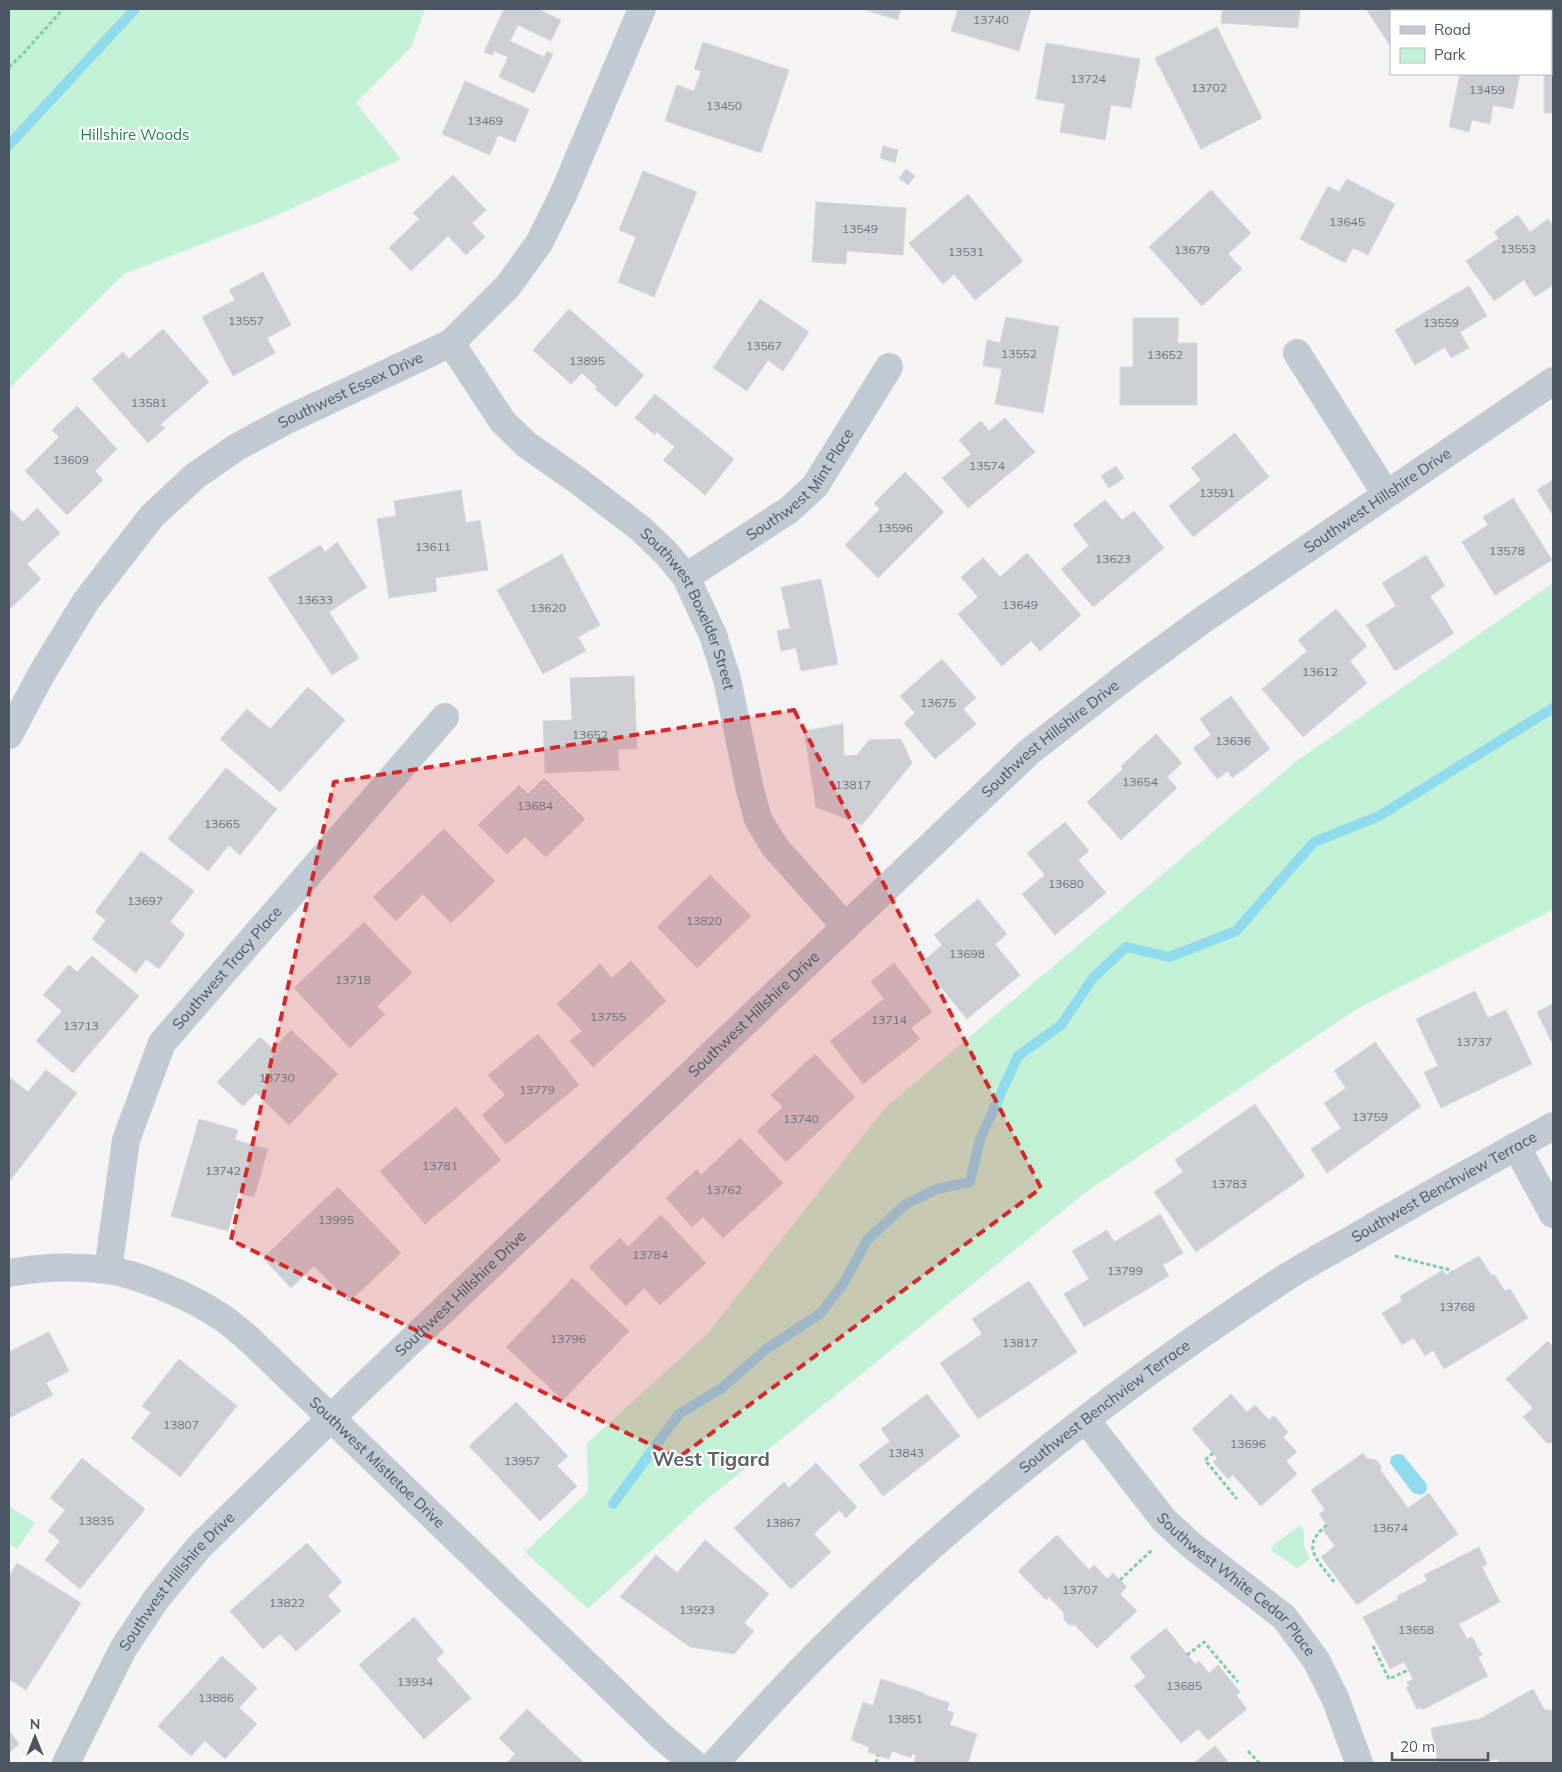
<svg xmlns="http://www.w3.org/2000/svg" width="1562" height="1772" viewBox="0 0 1562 1772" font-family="Mulish,sans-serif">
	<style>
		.green { fill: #c3f1d5 }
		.water { fill: #90daee }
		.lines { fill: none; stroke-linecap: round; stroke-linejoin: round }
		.stream { stroke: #90daee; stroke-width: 10 }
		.building { fill: #cdcfd5; stroke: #d7d9de }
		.path { stroke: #7ad0a6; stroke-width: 3; stroke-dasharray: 4 2.5; stroke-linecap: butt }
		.minor { stroke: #c1cad2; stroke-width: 28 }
		.marked { fill: #d62828; fill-opacity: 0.2; stroke: #d62828; stroke-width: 4; stroke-dasharray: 10 6; stroke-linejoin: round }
		.labels { text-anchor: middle; stroke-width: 4.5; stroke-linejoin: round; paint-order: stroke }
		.number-label { font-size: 12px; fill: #6b747e }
		.park-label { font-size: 15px; fill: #17864f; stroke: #fff }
		.street-label { font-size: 15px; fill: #4a5661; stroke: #fff }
		.district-label { font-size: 20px; font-weight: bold; fill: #5f6368; stroke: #fff }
	</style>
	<rect width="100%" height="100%" fill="#f5f3f3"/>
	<g class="green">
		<polygon points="9,9 425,9 412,46 356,103 401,159 270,218 124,274 9,389"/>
		<polygon points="1553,583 1553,910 1358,1008 1086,1192 705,1501 588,1609 525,1552 588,1492 587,1443 708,1333 885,1108 1298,760"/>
		<polygon points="9,1506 35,1523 17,1549 9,1543"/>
		<polygon points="1299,1526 1302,1527 1304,1531 1304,1546 1310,1559 1297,1568 1271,1550 1272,1546"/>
	</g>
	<polygon class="water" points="1397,1454 1403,1455 1425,1482 1427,1486 1426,1492 1421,1495 1413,1493 1390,1463 1391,1457"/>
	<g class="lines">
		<g class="stream">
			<polyline points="9,145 135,9"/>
			<polyline points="613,1504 679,1414 722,1388 765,1350 821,1313 843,1284 868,1239 906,1204 937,1189 970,1182 980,1139 1018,1056 1061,1025 1093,978 1126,947 1169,957 1236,931 1314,842 1379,816 1553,708"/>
		</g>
	</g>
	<g class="building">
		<polygon points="504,9 538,9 561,20 551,41 518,25 510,41 544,57 547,51 553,54 534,93 499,77 508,57 494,51 492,55 484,52"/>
		<polygon points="862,9 901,9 898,20"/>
		<polygon points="958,9 1031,9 1019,51 951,31"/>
		<polygon points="1222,9 1300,9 1298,28 1221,23"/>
		<polygon points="1366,9 1441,9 1443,11 1391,11 1391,47"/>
		<polygon points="1217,27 1262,118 1201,149 1155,58"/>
		<polygon points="1551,36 1553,36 1553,113 1544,113 1544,74 1551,74"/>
		<polygon points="703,42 789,70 761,153 665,121 677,85 694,91 701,71 694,69"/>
		<polygon points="1046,43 1140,59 1131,108 1111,105 1105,140 1060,132 1065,104 1036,99"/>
		<polygon points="1460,74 1520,74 1513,109 1493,105 1490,124 1472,120 1469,132 1449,127"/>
		<polygon points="465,81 529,109 515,142 498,135 490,155 442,134"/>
		<polygon points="883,146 898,150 895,163 880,158"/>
		<polygon points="906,169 915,176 908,185 899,178"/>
		<polygon points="643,171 697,192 654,297 618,282 636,237 619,230"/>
		<polygon points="453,175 486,210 472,223 485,237 466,255 448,236 411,271 389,248 419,219 413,213"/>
		<polygon points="1347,179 1395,204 1368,255 1353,248 1345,263 1300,239 1328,186 1339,192"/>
		<polygon points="1211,190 1251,233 1228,254 1242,269 1202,306 1149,247"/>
		<polygon points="968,194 1023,261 975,300 954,274 943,284 909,243"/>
		<polygon points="816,202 906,208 903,255 847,251 846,264 812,262"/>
		<polygon points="1518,215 1530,232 1548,219 1553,226 1553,285 1535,297 1524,280 1494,301 1466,261 1499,238 1494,232"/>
		<polygon points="263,272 291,325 267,338 275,353 233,376 202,317 235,300 229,290"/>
		<polygon points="1469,286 1487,316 1460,332 1469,348 1451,358 1445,347 1415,365 1395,330"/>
		<polygon points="760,299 809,332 783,371 768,360 747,391 713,368"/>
		<polygon points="569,309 644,375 616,407 595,389 597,387 582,373 571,384 533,350"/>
		<polygon points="1006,317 1059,327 1043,413 995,404 1002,369 983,366 987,340 1000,343"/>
		<polygon points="1133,318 1178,318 1178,343 1197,343 1197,405 1120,405 1120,367 1133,367"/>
		<polygon points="163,329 209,382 160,425 165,428 148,443 92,379 123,352 129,359"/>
		<polygon points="655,394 734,459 705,495 663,460 675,447 657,432 655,435 635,418"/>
		<polygon points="77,406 117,449 95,471 103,480 67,515 25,471 59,437 52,430"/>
		<polygon points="1005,418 1035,452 968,508 942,478 971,454 959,440 981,421 989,431"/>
		<polygon points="1235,433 1269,477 1193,537 1169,506 1201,480 1191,468"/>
		<polygon points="1116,466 1124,478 1109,488 1101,476"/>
		<polygon points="905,472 944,512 878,578 845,545 880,509 874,503"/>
		<polygon points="1553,480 1553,515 1537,490"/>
		<polygon points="461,490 466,523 480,520 488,570 435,578 437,591 389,598 377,519 396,516 394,501"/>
		<polygon points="1513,498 1552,560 1495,595 1462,542 1488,525 1483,517"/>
		<polygon points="1105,500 1122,520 1134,511 1164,548 1093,607 1061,569 1089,546 1073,525"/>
		<polygon points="9,508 23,522 37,508 60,533 27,564 41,579 9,610"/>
		<polygon points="337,542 367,587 329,612 359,658 332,675 268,578 320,545 325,552"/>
		<polygon points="1027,553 1081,615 1040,651 1031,641 1002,666 958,614 978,597 961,577 983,558 1000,577"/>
		<polygon points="562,554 600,625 578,637 586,651 543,674 497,590"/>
		<polygon points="1426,555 1445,586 1430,596 1454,633 1395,671 1366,625 1396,606 1382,583"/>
		<polygon points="821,579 838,664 801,671 796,648 781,651 777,631 790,628 781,587"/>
		<polygon points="1336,609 1367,646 1350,661 1367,683 1303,737 1262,689 1307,651 1298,640"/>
		<polygon points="942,659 976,698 963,709 976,724 935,759 904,723 915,713 900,696"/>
		<polygon points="634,676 637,749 618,749 619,770 545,773 543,721 572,720 570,678"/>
		<polygon points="308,687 345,720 280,792 220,739 247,709 270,729"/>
		<polygon points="1231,696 1270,749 1232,778 1228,771 1217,779 1193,748 1211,735 1200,719"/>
		<polygon points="843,724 844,756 857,755 869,740 901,739 912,763 862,825 816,807 804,731"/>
		<polygon points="1156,734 1182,763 1167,777 1177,788 1121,840 1087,802 1123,769 1121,766"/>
		<polygon points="226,768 277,809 240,855 229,845 208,871 168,839"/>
		<polygon points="544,778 585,819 546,857 525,837 507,854 478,825 519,785 528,794"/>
		<polygon points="1065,822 1089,851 1078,860 1106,893 1055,935 1022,894 1045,875 1027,853"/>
		<polygon points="444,829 495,881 451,923 423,894 396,921 373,897"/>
		<polygon points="141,851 194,891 170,922 185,934 159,969 146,959 136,973 92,939 106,920 95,912"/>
		<polygon points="710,875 751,916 697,968 657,927"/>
		<polygon points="978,899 1007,934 995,944 1020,975 967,1019 921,963 942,945 934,935"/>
		<polygon points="364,922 412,973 377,1006 385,1014 350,1048 294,988"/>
		<polygon points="92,956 139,996 73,1073 36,1041 62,1011 43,995 69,965 77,972"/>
		<polygon points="631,961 666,1001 593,1067 570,1041 582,1031 557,1004 600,964 612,978"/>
		<polygon points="894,963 932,1012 911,1028 920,1039 863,1084 830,1041 884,999 871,981"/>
		<polygon points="1475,991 1488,1018 1506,1010 1532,1064 1441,1108 1424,1072 1438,1066 1416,1019"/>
		<polygon points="1553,1004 1553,1045 1537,1012"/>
		<polygon points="291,1030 338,1074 289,1125 256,1093 243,1106 217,1082 260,1037 273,1049"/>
		<polygon points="538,1034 579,1085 506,1144 482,1115 505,1095 488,1075"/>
		<polygon points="1375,1042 1421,1106 1327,1173 1311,1149 1341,1128 1324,1103 1346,1088 1334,1071"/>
		<polygon points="815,1054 855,1097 786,1162 757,1131 783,1107 771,1095"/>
		<polygon points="46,1070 77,1093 9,1182 9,1077 28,1092"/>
		<polygon points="1255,1104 1305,1176 1196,1252 1154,1192 1183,1172 1175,1160"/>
		<polygon points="456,1107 501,1160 425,1224 380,1171"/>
		<polygon points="199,1119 238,1130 235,1140 268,1149 254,1197 238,1193 228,1231 171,1216"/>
		<polygon points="740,1138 783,1183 723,1238 703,1217 692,1227 666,1198 697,1169 701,1175"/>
		<polygon points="338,1187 401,1253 349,1302 314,1266 291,1288 263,1258"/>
		<polygon points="1160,1214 1183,1253 1163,1265 1169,1276 1084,1327 1064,1294 1089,1279 1072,1251 1107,1230 1114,1242"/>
		<polygon points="661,1215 706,1263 660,1305 644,1288 626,1306 589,1267 620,1238 628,1247"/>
		<polygon points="1479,1256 1492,1276 1494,1274 1505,1291 1510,1289 1528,1318 1444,1369 1433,1350 1425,1356 1414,1338 1402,1345 1382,1313 1402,1301 1400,1296 1443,1270 1446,1275"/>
		<polygon points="573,1278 629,1331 563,1400 506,1347"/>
		<polygon points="1029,1281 1077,1352 978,1419 940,1363 982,1334 972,1319"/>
		<polygon points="49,1332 69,1371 46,1383 53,1395 9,1418 9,1352"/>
		<polygon points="1548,1341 1553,1347 1553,1443 1547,1443 1523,1417 1533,1408 1506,1379"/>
		<polygon points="179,1359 237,1406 180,1477 131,1438 151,1413 142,1406"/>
		<polygon points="927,1394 960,1436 883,1496 859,1465 890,1441 881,1429"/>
		<polygon points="1231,1394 1247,1412 1255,1405 1269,1420 1274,1416 1288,1432 1283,1437 1297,1452 1286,1461 1297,1474 1261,1506 1233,1475 1228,1479 1213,1462 1217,1458 1192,1429"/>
		<polygon points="516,1402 568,1456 557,1466 577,1486 540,1521 469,1446"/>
		<polygon points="1363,1453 1366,1458 1376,1460 1381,1466 1381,1471 1408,1508 1429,1493 1458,1534 1357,1605 1321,1557 1335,1546 1323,1530 1328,1527 1319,1514 1325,1510 1311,1490"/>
		<polygon points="82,1458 145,1509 80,1589 45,1560 60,1541 48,1531 65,1510 50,1498"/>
		<polygon points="816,1463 857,1507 846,1518 839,1510 814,1534 831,1552 791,1589 734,1528 784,1482 789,1488"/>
		<polygon points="1057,1535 1089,1570 1094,1565 1107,1579 1113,1573 1127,1587 1120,1594 1137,1611 1097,1648 1075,1625 1069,1625 1064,1620 1064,1613 1049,1597 1046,1600 1018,1571"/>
		<polygon points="705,1540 769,1594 744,1623 754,1631 734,1654 690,1647 620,1597 656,1555 677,1573"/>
		<polygon points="307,1543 342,1582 328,1596 341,1611 296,1651 280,1634 263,1649 230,1611"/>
		<polygon points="1479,1547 1487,1564 1482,1567 1500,1602 1459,1624 1467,1639 1472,1637 1482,1655 1478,1657 1488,1676 1422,1710 1421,1707 1417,1709 1406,1687 1409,1686 1407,1682 1413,1679 1404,1662 1390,1669 1363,1617 1399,1599 1397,1596 1427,1581 1424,1575"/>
		<polygon points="17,1563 81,1603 26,1690 9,1679 9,1577"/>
		<polygon points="414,1617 444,1652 436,1659 471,1698 424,1739 359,1665"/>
		<polygon points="1166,1628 1195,1664 1199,1661 1209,1673 1218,1665 1240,1692 1236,1695 1247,1709 1208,1740 1198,1729 1181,1743 1134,1686 1146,1677 1130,1657"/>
		<polygon points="222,1656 257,1688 239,1708 257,1724 225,1759 205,1741 191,1756 158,1726"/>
		<polygon points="881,1679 924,1693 923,1694 949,1703 947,1710 954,1713 950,1725 977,1734 968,1763 914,1763 916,1755 912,1754 911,1758 892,1751 889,1759 868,1752 869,1747 851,1740 863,1702 873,1706"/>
		<polygon points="1533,1689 1544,1709 1553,1711 1553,1763 1496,1763 1499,1762 1497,1759 1481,1763 1457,1763 1456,1762 1438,1763 1431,1728 1480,1719"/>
		<polygon points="527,1709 584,1763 507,1763 515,1754 499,1738"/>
		<polygon points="9,1731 19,1744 9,1753"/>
		<polygon points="1215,1746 1229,1763 1194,1763"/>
	</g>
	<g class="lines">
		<g class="path">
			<polyline points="9,67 22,55 63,9"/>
			<polyline points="1395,1256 1450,1270 1452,1272"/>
			<polyline points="1213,1453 1205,1460 1237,1499"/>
			<path d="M1327,1525c-28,22 -9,35 7,57"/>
			<polyline points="1120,1580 1152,1550"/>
			<polyline points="1373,1646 1389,1679 1408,1670"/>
			<polyline points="1187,1655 1204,1642 1238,1682"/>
			<polyline points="1248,1751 1259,1763"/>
			<polyline points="876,1763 878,1755"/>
		</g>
		<g class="minor">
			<path id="s1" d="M451,343l52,79 24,23 50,35 64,49 26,25 19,23 27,58 14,44 23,111 8,29 16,27 72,81"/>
			<polyline points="1297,353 1386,494"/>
			<path id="s2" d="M686,577l103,-67 26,-24 74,-119"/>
			<path id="s3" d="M9,735l33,-62 44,-72 66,-85 43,-40 42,-29 52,-28 162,-76 57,-57 31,-43 24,-48 79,-186"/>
			<polyline points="1516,1146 1553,1214"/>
			<path id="s4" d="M108,1270l18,-130 36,-97 283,-326"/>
			<path id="s5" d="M9,1273c32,-6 66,-7 98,-3 33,4 88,29 116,48 10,7 20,16 29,24l409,394 32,27"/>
			<path id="s6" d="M1086,1420l78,100 27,25 93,72 32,43 20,40 23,63"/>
			<path id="s7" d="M66,1763l57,-114 34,-51 42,-51 171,-167 659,-628 100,-78 75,-55 349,-238"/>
			<path id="s8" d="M715,1763c36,-39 71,-79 109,-116 137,-136 291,-257 452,-363 23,-16 48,-29 73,-43 67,-40 136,-77 204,-115"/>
		</g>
	</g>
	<path class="marked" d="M794,710l247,478 -363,270 -447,-218 103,-458z"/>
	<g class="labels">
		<g class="number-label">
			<text x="991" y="24">13740</text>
			<text x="1088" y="83">13724</text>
			<text x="1209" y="92">13702</text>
			<text x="1487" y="94">13459</text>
			<text x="724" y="110">13450</text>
			<text x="485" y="125">13469</text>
			<text x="1347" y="226">13645</text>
			<text x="860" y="233">13549</text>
			<text x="1518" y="253">13553</text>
			<text x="1192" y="254">13679</text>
			<text x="966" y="256">13531</text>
			<text x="246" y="325">13557</text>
			<text x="1441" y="327">13559</text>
			<text x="764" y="350">13567</text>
			<text x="1019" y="358">13552</text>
			<text x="1165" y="359">13652</text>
			<text x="587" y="365">13895</text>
			<text x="149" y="407">13581</text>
			<text x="71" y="464">13609</text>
			<text x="987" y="470">13574</text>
			<text x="1217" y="497">13591</text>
			<text x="895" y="532">13596</text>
			<text x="433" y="551">13611</text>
			<text x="1507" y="555">13578</text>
			<text x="1113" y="563">13623</text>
			<text x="315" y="604">13633</text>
			<text x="1020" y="609">13649</text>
			<text x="548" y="612">13620</text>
			<text x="1320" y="676">13612</text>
			<text x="938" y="707">13675</text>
			<text x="590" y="739">13652</text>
			<text x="1233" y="745">13636</text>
			<text x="1140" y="786">13654</text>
			<text x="853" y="789">13817</text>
			<text x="535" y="810">13684</text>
			<text x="222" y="828">13665</text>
			<text x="1066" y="888">13680</text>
			<text x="145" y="905">13697</text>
			<text x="704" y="925">13820</text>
			<text x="967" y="958">13698</text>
			<text x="353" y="984">13718</text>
			<text x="608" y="1021">13755</text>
			<text x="889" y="1024">13714</text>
			<text x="81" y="1030">13713</text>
			<text x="1474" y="1046">13737</text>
			<text x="277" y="1082">13730</text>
			<text x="537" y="1094">13779</text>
			<text x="1370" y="1121">13759</text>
			<text x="801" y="1123">13740</text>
			<text x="440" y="1170">13781</text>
			<text x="223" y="1175">13742</text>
			<text x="1229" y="1188">13783</text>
			<text x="724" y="1194">13762</text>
			<text x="336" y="1224">13995</text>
			<text x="650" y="1259">13784</text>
			<text x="1125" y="1275">13799</text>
			<text x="1457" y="1311">13768</text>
			<text x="568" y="1343">13796</text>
			<text x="1020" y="1347">13817</text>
			<text x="181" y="1429">13807</text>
			<text x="1248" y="1448">13696</text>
			<text x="906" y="1457">13843</text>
			<text x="522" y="1465">13957</text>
			<text x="96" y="1525">13835</text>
			<text x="783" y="1527">13867</text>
			<text x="1390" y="1532">13674</text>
			<text x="1080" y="1594">13707</text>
			<text x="287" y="1607">13822</text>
			<text x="697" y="1614">13923</text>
			<text x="1416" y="1634">13658</text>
			<text x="415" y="1686">13934</text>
			<text x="1184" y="1690">13685</text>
			<text x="216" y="1702">13886</text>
			<text x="905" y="1723">13851</text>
		</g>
		<g class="park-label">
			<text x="135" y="140">Hillshire Woods</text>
		</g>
		<g class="street-label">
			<text dy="5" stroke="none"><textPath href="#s3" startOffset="499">Southwest Essex Drive</textPath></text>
			<text dy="5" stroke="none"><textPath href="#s2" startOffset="149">Southwest Mint Place</textPath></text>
			<text dy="5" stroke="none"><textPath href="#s7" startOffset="1834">Southwest Hillshire Drive</textPath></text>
			<text dy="5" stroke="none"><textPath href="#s1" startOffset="364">Southwest Boxelder Street</textPath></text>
			<text dy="5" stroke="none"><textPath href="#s7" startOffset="1429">Southwest Hillshire Drive</textPath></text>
			<text dy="5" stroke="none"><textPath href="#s4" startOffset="334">Southwest Tracy Place</textPath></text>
			<text dy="5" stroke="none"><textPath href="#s7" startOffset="1024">Southwest Hillshire Drive</textPath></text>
			<text dy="5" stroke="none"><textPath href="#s8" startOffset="934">Southwest Benchview Terrace</textPath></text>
			<text dy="5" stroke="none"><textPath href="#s7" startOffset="619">Southwest Hillshire Drive</textPath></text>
			<text dy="5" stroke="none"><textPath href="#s8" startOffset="529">Southwest Benchview Terrace</textPath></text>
			<text dy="5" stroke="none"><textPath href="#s5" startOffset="436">Southwest Mistletoe Drive</textPath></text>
			<text dy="5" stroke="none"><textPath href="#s7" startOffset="214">Southwest Hillshire Drive</textPath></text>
			<text dy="5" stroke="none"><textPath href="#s6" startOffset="224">Southwest White Cedar Place</textPath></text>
		</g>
		<g class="district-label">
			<text x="711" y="1466">West Tigard</text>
		</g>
	</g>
	<rect width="1562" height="1772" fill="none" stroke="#4a5661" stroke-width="20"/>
	<rect x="1390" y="10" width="162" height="65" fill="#ffffff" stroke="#b7bbc0"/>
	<rect x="1400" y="26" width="25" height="8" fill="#c1cad2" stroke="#b7bbc0"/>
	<text x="1434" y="35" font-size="15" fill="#4a5661">Road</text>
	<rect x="1400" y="48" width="25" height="15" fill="#c3f1d5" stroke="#b7bbc0"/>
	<text x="1434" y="60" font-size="15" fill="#4a5661">Park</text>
	<g transform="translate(35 1737)" stroke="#ffffff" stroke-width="4" paint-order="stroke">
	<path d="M0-4L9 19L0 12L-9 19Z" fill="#4a5661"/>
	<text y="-8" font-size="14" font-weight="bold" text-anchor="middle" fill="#4a5661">N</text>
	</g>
	<path d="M1392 1752v8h96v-8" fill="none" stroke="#4a5661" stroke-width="2.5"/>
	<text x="1400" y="1752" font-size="15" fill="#4a5661" stroke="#ffffff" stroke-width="4" paint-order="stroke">20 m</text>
</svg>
